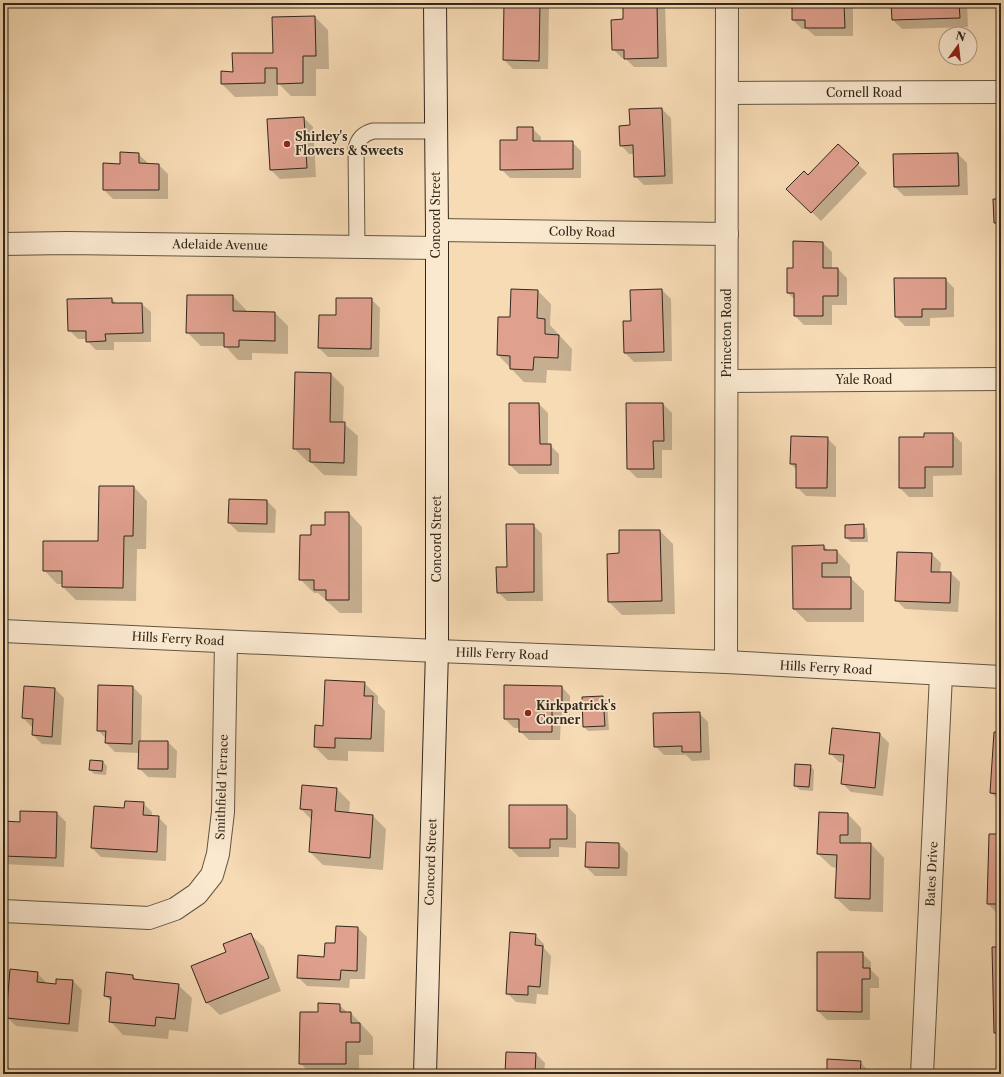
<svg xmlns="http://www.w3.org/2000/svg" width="1004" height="1077" viewBox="0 0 1004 1077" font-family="'Libre Caslon Text',serif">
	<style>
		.shadow { fill: #0003 }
		.building { fill: #dfa08e; stroke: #31281c }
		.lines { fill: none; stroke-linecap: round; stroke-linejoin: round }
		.service-casing { stroke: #625542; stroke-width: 17 }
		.minor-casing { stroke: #625542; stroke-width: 24 }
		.secondary-casing { stroke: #31281c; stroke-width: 24 }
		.service { stroke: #fae8cf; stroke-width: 15 }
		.minor { stroke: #fae8cf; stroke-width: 22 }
		.secondary { stroke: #fae8cf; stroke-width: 22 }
		.poi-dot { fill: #8f2418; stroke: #fae8cf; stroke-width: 1.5 }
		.labels { text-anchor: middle; stroke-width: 3.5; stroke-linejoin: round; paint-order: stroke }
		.street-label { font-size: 12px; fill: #31281c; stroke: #fae8cf }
		.poi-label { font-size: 12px; font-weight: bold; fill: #31281c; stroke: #fae8cf; text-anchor: start }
	</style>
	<rect width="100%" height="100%" fill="#f7dbb5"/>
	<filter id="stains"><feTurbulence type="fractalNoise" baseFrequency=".005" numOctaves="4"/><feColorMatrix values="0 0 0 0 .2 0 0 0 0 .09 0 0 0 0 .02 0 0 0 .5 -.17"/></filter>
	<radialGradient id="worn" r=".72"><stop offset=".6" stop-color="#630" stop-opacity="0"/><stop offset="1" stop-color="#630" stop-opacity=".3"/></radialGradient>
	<g class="shadow">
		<polygon points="505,3 547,3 549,5 548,69 513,69 504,60"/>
		<polygon points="624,3 665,4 667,67 634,67 625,58 622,58 613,49 624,20"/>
		<polygon points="793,3 853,3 853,36 815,36 807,29 802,29 793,20"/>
		<polygon points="892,3 967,3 968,27 902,29 893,20"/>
		<polygon points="315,17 328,30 329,69 316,69 316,96 291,96 278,83 278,96 235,97 222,84 234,73 274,54"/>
		<polygon points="662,109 671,118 673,184 644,185 635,176 634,154 629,154 621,145 631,126"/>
		<polygon points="304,118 313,127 316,177 280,179 271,170"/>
		<polygon points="532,128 541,137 541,142 572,142 581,151 581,178 510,178 501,169 518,140"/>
		<polygon points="838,145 867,173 821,221 788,189 808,176"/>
		<polygon points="138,154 147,162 147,165 159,165 168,174 168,199 113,199 104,190 121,165"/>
		<polygon points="958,154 967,163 968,195 904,196 895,187"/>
		<polygon points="1001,200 1001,227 999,227 995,223"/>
		<polygon points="823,243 832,252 832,269 838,269 847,278 847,305 832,305 832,325 804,325 795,316 795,300 788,293 794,269"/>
		<polygon points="945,279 954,288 954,317 930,318 930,326 905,326 896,317"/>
		<polygon points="662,290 671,299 672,361 634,362 625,353 632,322"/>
		<polygon points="538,291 551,304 550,325 572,349 571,371 547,370 546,383 524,382 498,355 511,318"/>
		<polygon points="233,296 246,310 246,312 275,313 288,326 288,354 252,353 252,360 238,360 225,346 201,346 187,332"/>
		<polygon points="112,299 117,304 142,304 151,312 151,342 114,342 114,350 96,350 87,341 87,339 78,339 69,330 68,300"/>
		<polygon points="371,299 380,308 379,357 328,357 319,348 337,316"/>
		<polygon points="296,373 331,374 344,387 343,423 358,436 357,476 324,475 311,462 308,462 294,448"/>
		<polygon points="510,404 539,404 548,413 548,445 550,445 559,454 559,474 519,474 510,465"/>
		<polygon points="663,404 672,413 672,450 662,450 662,478 637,478 628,469"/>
		<polygon points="953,434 962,443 962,475 933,476 933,497 909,497 900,488 900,438 925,438"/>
		<polygon points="827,438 836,447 836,497 806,496 797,487 797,470 791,464"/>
		<polygon points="134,487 147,501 146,549 137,549 136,601 76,600 63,587 63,584 57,584 44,570 99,542"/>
		<polygon points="267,501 276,510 275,533 238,532 229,523"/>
		<polygon points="326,513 349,513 362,527 362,613 340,613 318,593 314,593 300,579 312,536 326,526"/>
		<polygon points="533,525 542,534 543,601 507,601 498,592 508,568"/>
		<polygon points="863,525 867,529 868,542 851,542 846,538"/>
		<polygon points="660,531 673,544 675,614 622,615 609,602"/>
		<polygon points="824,546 829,551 837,551 850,565 850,577 864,591 864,622 807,622 794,609"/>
		<polygon points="932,554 941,563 940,573 951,573 960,582 958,612 905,609 896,600"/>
		<polygon points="364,683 378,696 378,703 385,711 384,752 348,751 348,761 328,760 315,747 324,727"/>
		<polygon points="133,687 142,696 141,742 168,742 177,751 176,778 148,777 139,768 140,753 115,752 106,743 106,739 98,730"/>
		<polygon points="562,687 570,696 570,715 561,715 560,740 529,740 520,731 520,728 514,728 505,719"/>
		<polygon points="55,689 64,698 61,745 42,744 33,735 34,727 32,727 23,718"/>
		<polygon points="603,697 607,701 609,730 588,731 584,727 583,698"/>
		<polygon points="699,713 708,722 710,760 692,761 686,755 664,755 655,746"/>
		<polygon points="833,729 880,734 889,743 883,796 851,792 842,783 844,763 839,762 830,753"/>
		<polygon points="1001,733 1001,802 991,793"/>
		<polygon points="90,761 103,762 107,766 106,775 94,774 90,770"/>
		<polygon points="810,766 814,770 813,791 800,790 795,786"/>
		<polygon points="337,789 350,802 349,814 373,816 386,829 383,870 323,865 310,852 312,820 301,809"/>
		<polygon points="143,803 152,812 152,817 158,817 167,826 166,861 101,857 92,848 125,809"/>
		<polygon points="567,806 576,815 576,848 559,847 559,857 519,857 510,848"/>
		<polygon points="57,813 66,822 64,867 3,864 3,822 21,823"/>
		<polygon points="820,813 848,814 861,828 861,844 871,844 884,858 883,912 850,911 836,898 837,868 832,867 818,854"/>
		<polygon points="1001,835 1001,913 997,913 988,904"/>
		<polygon points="619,844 628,853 627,876 595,876 586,867"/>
		<polygon points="337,927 358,928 367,937 365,979 350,979 349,988 307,986 298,977 325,958 336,944"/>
		<polygon points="250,934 264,947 281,991 220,1015 206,1002 227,952"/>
		<polygon points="535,935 544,944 544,948 551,956 548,995 537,994 536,1004 516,1002 507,993"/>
		<polygon points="1001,948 1001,1038 995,1032"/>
		<polygon points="862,953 871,962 871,970 879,978 879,988 870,988 870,1020 827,1020 818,1011"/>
		<polygon points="37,973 46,982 46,984 57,985 57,980 73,981 82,990 78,1032 16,1026 7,1017"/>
		<polygon points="133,976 138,981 178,985 192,998 188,1032 169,1030 168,1039 123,1035 110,1021 112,1002 105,996"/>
		<polygon points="339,1005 348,1013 351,1013 373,1037 373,1055 359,1055 359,1074 311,1074 300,1063"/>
		<polygon points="536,1054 545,1063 544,1074 506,1074"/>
		<polygon points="3,1062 13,1072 13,1074 3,1074"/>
		<polygon points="860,1062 869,1071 869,1074 828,1074"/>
	</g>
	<g class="building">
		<polygon points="504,3 540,3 539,61 503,60"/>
		<polygon points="623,3 657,3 658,58 624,59 624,50 612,50 611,20 623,19"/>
		<polygon points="792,3 844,3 845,28 805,28 805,20 792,20"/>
		<polygon points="891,3 959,3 960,18 892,20"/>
		<polygon points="315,16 316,56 303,56 303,83 277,84 277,68 265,68 265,83 221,84 221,71 233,72 232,53 273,53 272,17"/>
		<polygon points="662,108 665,176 634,177 633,145 620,146 619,126 630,125 629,109"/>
		<polygon points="304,117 307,168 270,170 267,119"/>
		<polygon points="517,127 533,127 533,141 573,141 573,169 500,170 500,140 517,140"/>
		<polygon points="838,144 859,163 811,213 786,189 804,171 808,175"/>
		<polygon points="120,152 139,153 139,163 159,164 159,190 103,190 103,163 120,164"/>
		<polygon points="958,153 959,186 894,187 893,154"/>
		<polygon points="993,199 1001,199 1001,223 994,223"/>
		<polygon points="793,241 823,242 823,268 838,268 838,296 823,296 823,316 794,316 794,293 787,293 787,268 793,268"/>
		<polygon points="894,278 946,278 946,309 922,309 922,317 895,317"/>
		<polygon points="511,289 538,290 537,318 545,319 545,334 559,335 558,358 534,357 533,370 510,369 510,356 497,355 498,317 510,317"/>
		<polygon points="662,289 664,352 624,353 623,321 631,321 630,290"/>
		<polygon points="187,295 233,295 233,311 275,312 275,341 239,340 239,347 224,347 224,333 186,333"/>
		<polygon points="112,298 112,303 142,303 143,333 105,334 106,341 86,342 86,331 68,331 67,299"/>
		<polygon points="336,298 372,298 371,349 318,348 319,315 336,315"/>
		<polygon points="295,372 331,373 330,422 345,422 344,463 310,462 310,449 293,449"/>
		<polygon points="509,403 539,403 540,444 551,444 551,465 509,465"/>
		<polygon points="626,403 663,403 664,441 653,441 654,469 627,469"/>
		<polygon points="924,433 953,433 953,467 925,467 925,488 899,488 899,437 924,437"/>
		<polygon points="791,436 828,437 827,488 796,488 796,464 790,464"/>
		<polygon points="99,486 134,486 133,536 124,536 123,588 62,587 62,571 43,571 43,541 98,541"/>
		<polygon points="229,499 267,500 267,524 228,523"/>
		<polygon points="325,512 349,512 349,600 326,600 326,590 314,590 314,580 299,580 300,535 311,535 311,525 325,525"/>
		<polygon points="506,524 534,524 534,592 497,593 496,567 507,567"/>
		<polygon points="864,524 864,538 845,538 845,525"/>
		<polygon points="619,530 660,530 662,601 608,602 607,554 619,553"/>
		<polygon points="824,545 824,550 837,550 837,563 822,563 822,577 851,577 851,609 793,609 792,546"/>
		<polygon points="897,552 932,553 931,572 951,572 950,603 895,601"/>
		<polygon points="325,680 365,682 364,696 373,696 371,739 335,738 335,748 314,747 315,725 323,726"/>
		<polygon points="98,685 133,686 132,744 105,743 106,731 97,731"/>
		<polygon points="504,685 562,686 562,706 552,706 552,732 519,732 519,719 504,719"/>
		<polygon points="24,686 55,688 52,737 32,735 33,719 22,718"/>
		<polygon points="603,696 605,726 583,727 582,697"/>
		<polygon points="700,712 701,752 682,752 682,746 654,747 653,713"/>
		<polygon points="832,728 880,733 875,788 841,784 844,755 829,754"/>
		<polygon points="994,732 1001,732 1001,794 990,793"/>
		<polygon points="139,741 168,741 168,769 138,769"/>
		<polygon points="90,760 103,761 102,771 89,770"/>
		<polygon points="795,764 811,765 809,787 794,786"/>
		<polygon points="302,785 337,788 335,811 373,815 370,858 309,852 312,810 300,809"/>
		<polygon points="125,801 144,802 143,815 159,816 157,852 91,848 94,806 124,808"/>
		<polygon points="509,805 567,805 567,839 550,839 550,848 509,848"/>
		<polygon points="20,811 57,812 56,858 3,856 3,821 20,822"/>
		<polygon points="819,812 848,813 848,835 840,835 840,843 871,843 870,899 835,898 837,855 817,854"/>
		<polygon points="989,834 1001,834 1001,904 987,904"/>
		<polygon points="586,842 619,843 619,868 585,867"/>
		<polygon points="336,926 358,927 357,971 341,970 340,980 297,978 298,955 324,957 325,943 335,943"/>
		<polygon points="510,932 536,934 535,945 543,946 540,987 528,986 528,995 506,994"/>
		<polygon points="251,933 269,978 206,1003 191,966 226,952 223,944"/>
		<polygon points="992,947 1001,947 1001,1033 994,1033"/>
		<polygon points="817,952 863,952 863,968 870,968 870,979 862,979 862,1012 817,1011"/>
		<polygon points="10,969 38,972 37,982 56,984 56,979 73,980 69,1024 6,1018"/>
		<polygon points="106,972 133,975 133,979 179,984 175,1019 156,1017 155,1026 109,1022 111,997 104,996"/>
		<polygon points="318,1003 340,1004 340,1012 351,1012 351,1023 360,1023 360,1042 346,1042 346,1064 299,1064 300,1012 318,1012"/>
		<polygon points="506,1052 536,1053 535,1074 505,1074"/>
		<polygon points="827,1059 861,1061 860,1074 827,1074"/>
	</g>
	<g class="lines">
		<defs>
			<path id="service" d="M357,247l-1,-99c3,-10 7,-14 17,-17h63"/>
			<g id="minor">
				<polyline points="727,93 1001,92"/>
				<polyline points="437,230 727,234"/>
				<polyline points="3,244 67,243 437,248"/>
				<polyline points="727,381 1001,379"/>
				<polyline points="3,631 437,651 726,662 1001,677"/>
				<polyline points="726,662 727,3"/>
				<polyline points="3,911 149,918 175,909 197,894 212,875 218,854 223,812 226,642"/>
				<polyline points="922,1074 941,675"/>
			</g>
			<polyline id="secondary" points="425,1074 437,651 437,230 435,3"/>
		</defs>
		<use href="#service" class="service-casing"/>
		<use href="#minor" class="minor-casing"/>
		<use href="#secondary" class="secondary-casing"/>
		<use href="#service" class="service"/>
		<use href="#minor" class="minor"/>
		<use href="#secondary" class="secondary"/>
	</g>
	<g class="poi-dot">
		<circle cx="287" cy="144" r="4"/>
		<circle cx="528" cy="713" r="4"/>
	</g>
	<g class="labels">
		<g class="street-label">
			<text x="864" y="97">Cornell Road</text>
			<text transform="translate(436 215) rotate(-90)" y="4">Concord Street</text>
			<text transform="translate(582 232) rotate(1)" y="4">Colby Road</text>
			<text transform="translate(220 245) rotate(1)" y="4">Adelaide Avenue</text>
			<text transform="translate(727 333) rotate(-90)" y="4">Princeton Road</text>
			<text x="864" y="384">Yale Road</text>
			<text transform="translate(437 539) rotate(-90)" y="4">Concord Street</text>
			<text transform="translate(178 639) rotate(3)" y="4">Hills Ferry Road</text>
			<text transform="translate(502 654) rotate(2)" y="4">Hills Ferry Road</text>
			<text transform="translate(826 668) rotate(3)" y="4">Hills Ferry Road</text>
			<text transform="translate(222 787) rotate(-88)" y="4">Smithfield Terrace</text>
			<text transform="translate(431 862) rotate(-88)" y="4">Concord Street</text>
			<text transform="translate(932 874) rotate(-87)" y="4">Bates Drive</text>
		</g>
		<g class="poi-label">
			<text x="295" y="141">Shirley's<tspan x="295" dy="14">Flowers &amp; Sweets</tspan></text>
			<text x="536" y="710">Kirkpatrick's<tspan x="536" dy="14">Corner</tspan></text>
		</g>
	</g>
	<rect width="1004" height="1077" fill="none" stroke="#f7dbb5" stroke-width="16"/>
	<rect x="4" y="4" width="996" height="1069" fill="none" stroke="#31281c" stroke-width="2"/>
	<rect x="8" y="8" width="988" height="1061" fill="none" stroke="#31281c"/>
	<g transform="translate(958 46) rotate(15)"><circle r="19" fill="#fae8cf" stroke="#aa9b87"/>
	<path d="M0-3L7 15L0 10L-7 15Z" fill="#8f2418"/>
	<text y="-6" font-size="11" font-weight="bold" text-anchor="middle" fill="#31281c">N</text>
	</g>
	<rect width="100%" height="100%" filter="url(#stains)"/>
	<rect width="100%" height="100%" fill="url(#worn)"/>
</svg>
